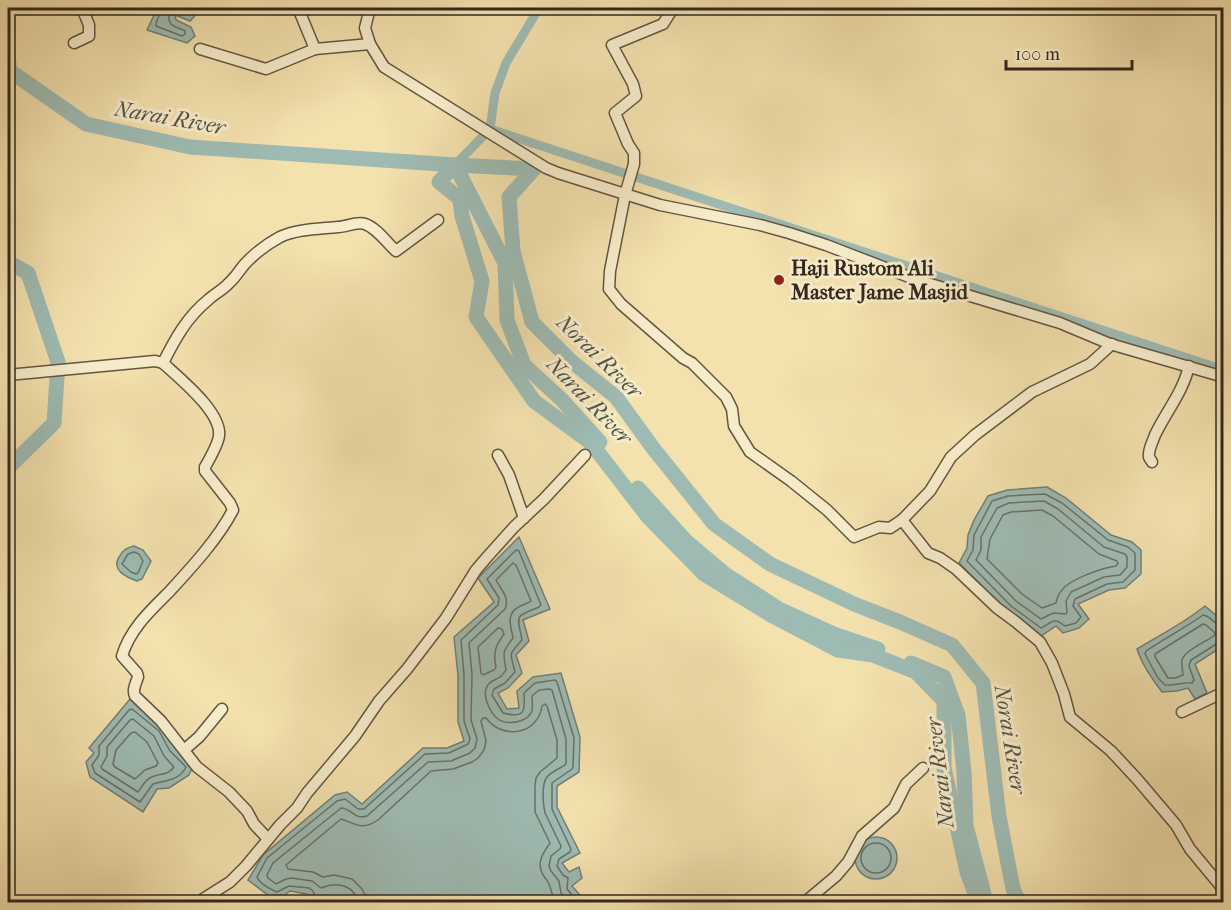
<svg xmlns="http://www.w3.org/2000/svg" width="1231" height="910" viewBox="0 0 1231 910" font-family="'IM FELL French Canon',serif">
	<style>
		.water { fill: #9ebbb3; stroke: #728077; stroke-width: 1.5 }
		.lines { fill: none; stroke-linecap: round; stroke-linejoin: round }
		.shore { stroke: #687268; stroke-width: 1.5 }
		.canal { stroke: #9ebbb3; stroke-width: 9 }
		.river { stroke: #9ebbb3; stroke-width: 15 }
		.minor-casing { stroke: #625640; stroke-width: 13 }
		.minor { stroke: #f7ecca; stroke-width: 10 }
		.poi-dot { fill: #8f2418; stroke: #f7ecca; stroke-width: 2 }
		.labels { text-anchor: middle; stroke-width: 6; stroke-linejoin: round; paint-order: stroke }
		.poi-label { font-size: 21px; font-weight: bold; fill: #31281c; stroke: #f7ecca; text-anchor: start }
		.water-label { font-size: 22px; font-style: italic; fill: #525449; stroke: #f7ecca }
	</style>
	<rect width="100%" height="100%" fill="#f3e1ae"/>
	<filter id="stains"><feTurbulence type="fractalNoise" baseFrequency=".00333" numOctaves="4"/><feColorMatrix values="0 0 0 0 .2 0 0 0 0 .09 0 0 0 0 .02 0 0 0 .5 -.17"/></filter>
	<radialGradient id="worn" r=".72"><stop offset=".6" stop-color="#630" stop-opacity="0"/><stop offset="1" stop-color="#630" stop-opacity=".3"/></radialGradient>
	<g class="water">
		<polygon points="153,8 202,8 190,21 175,15 176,20 191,27 195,36 187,43 147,30 155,13"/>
		<polygon points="1047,487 1066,498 1111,535 1132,542 1141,550 1141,574 1125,588 1109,590 1078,604 1089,619 1079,628 1063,633 1056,626 1041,636 1007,611 959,563 967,548 968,535 974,520 988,496 1007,490"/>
		<polygon points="519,537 550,609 523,620 529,641 516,655 522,673 508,688 498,693 507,709 519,708 517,691 533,677 561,673 580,737 579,772 557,786 557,807 580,853 562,863 569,872 579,867 582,878 572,886 586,902 346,902 344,900 333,898 327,902 312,902 307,894 290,891 279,899 268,895 248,880 263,855 335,795 347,792 362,804 423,748 447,748 464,741 458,722 458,675 454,637 494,602 478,578"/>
		<path d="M134,546l9,4 8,11 -9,18 -5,2c-11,-4 -26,-11 -18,-24 4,-7 7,-9 15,-11z"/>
		<path d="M1205,606l19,16 -1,24 -28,18 12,29 -12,6 -7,-11 -11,3 -15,1c-10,-13 -20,-27 -25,-43 23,-14 47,-26 68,-43z"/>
		<polygon points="130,699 164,727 175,748 193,766 189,775 169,788 157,789 143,812 90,777 86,762 94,753 89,748"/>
		<circle cx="876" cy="858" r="21"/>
	</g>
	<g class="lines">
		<g class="shore">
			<path d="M159,8c3,9 -4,11 -3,18l26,10 3,-2v-3c-4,-2 -11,-4 -14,-7 -5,-7 0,-16 8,-14 3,0 6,2 10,3l6,-5"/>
			<path d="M1045,494l17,9 46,37 20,7 7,6v17l-12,12 -16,2 -32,15 -2,7 8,11 -5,6 -11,3c-12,-9 -12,-4 -24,2l-30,-22 -44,-45 6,-11 1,-15 18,-34 16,-5z"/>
			<polygon points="1044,501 1058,509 1104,547 1125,554 1127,557 1127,567 1120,575 1104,577 1071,592 1066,601 1067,612 1066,614 1053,613 1041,619 1016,601 976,560 981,550 981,537 997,508 1009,503"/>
			<path d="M1042,510l11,6 46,38 18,7 1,2 -2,3c-14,2 -46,13 -54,24 -4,4 -5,8 -6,13l-14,5 -20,-14 -35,-35 3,-20 13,-24 8,-3z"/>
			<polygon points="134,552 139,554 143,561 138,573 136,574 131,572 122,564 128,554"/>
			<path d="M1203,624l3,1 8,7 1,3c-9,7 -30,15 -33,25 -1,5 1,11 1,15l-8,3h-7l-13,-21v-3z"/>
			<path d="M1224,626c-9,0 -13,-10 -21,-11 -18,13 -38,23 -57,36l-1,3 13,24 7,7c9,1 18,-3 27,-2l2,-3 -5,-14 2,-6 27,-17 6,-1"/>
			<path d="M498,628l4,1 2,5c-9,13 -11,18 -8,33l-2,3 -11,5 -2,-2 -3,-26z"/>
			<path d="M132,709l27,22 11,20 16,16c-7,14 -20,13 -33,17l-13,18 -45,-29 -3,-8 7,-10v-9l30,-36z"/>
			<path d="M133,719l21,17 10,20 10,11c-8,10 -12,5 -22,10 -7,2 -10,10 -14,15l-36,-23 -1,-2 6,-11v-9l23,-27z"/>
			<polygon points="135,732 147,742 158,763 156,766 145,770 135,779 115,767 113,764 116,750 131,733"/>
			<circle cx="876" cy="858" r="15"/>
			<path d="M317,902l-4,-11 -4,-3 -20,-2 -12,6c-7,-3 -18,-9 -20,-15l10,-19 70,-57 8,-2 13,10h6l61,-55 24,-1 19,-9 2,-5 -6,-18v-46l-3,-35 37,-35 1,-7 -12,-19 29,-29 3,1 22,54 -2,2c-25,10 -22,7 -17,33 -14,16 -12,11 -7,32l-10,11 -11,6 -2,6 11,18c23,6 22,-3 21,-20l11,-10 20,-3 2,2 17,56 -1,29 -1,2 -20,14v26l19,40 -1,3 -11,7 -2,7 6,9 5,3 -1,11 11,13"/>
			<path d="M357,902c-2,-18 -22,-20 -36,-14l-9,-7 -20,-3 -6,1 -10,5 -8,-6 -1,-3 6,-12 68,-55c11,0 12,12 26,8l61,-54 23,-1 19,-8 5,-5 2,-9 -6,-19 1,-46 -3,-31 36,-34c5,-12 -4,-19 -9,-29l17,-17 3,2 15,36c-4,3 -10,4 -14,7 -11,7 -6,19 -4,30 -11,14 -10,14 -7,32 -1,1 -4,6 -6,7 -6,4 -12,4 -14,12 -3,9 5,25 12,30 10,7 30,3 34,-8 1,-5 0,-10 0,-15l7,-6 10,-1 3,1 14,49v24l-1,2c-6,4 -14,7 -18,12 -6,8 -4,27 -2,36l16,33 -1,3 -9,7 -2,10 2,5 8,10 2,12 7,9"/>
			<path d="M366,902l-1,-7 -3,-6 -10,-10 -18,-4 -11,2 -10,-5 -25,-3 -2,-4 55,-46c15,5 21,12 37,1l53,-49 22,-2 19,-7 6,-4 6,-8 2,-9 -5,-20 2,-3h3c16,22 52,17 56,-12l3,-2 2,2 10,34v18l-17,14 -4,6 -1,8v26l15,31c-7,10 -14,20 -7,32 2,3 5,6 6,9 3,7 2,11 7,18"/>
		</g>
		<g class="canal">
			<polyline points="490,129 1224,370"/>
			<polyline points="455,165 490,129 495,93 506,63 539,8"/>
		</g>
		<g class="river">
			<polyline points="8,57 10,71 86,124 190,147 455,165 505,263 507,320 524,365 562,400 600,442"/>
			<polyline points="8,262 28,273 58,362 54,423 8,468"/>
			<polyline points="638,488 686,541 725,574 779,609 834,634 878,649"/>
			<polyline points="911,663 944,677 958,715 964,772 966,826 984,894"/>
			<polyline points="978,902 967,872 944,768 944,701 916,672 873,655 838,650 771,615 704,574 648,517 591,443 534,401 476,317 482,281 462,216 460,199 439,182 455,165 534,169 509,197 513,251 532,322 571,361 616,397 653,448 714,524 770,564 854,604 900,622 952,645 983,683 999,816 1013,889 1019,902"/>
		</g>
		<defs>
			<g id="minor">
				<polyline points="298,8 315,49 370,44"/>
				<polyline points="370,8 365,28 370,44 384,67 546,168 558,173 660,205 760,225 789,233 826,245 917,280 1060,323 1110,344 1224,377"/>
				<polyline points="673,8 663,24 612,45 633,84 636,96 615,113 628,144 634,153 634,164 625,195 610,271 609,289 621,304 683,358 692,363 726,397 732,409 734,426 750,452 791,481 827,510 854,537 879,527 890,528 902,520 928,553 940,558 956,569 997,608 1016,622 1040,642 1052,663 1064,694 1070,717 1111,751 1137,779 1176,825 1190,849 1224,890"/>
				<polyline points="74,43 89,36 89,25 82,8"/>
				<polyline points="200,49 266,69 315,49"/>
				<path d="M163,363c16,15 59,49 56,73 -1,7 -10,24 -14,31v4l25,32 3,7c-15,29 -42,58 -64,82 -19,19 -39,37 -47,64l15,17 1,4c-2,6 -6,13 -3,19l26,25 36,46 32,25 18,19 7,13 14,15"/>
				<path d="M8,375l147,-14 8,2c12,-24 24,-46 45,-63 6,-6 15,-10 21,-17 6,-5 10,-12 15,-18 9,-10 23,-21 36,-28 17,-8 39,-8 58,-10 9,0 18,-6 27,-3 12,4 22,19 31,27l42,-31"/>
				<polyline points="498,455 509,475 524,518"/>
				<path d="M1152,462c-2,-4 -4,-4 -3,-8 0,-6 4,-13 6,-19 11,-23 28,-43 34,-69"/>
				<polyline points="902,520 930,491 951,457 975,435 1032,392 1090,364 1112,344"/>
				<polyline points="1182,712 1224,692"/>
				<polyline points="184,750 199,737 222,709"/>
				<polyline points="199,902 203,899 230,882 246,866 280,825 297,808 307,793 355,736 379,701 407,669 446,618 476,570 488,556 514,527 544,499 585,455"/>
				<polyline points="805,902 836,876 848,862 862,836 894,808 906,784 923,768"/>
			</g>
		</defs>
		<use href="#minor" class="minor-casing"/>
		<use href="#minor" class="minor"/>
	</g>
	<circle class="poi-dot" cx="779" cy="280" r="6"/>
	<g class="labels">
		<g class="poi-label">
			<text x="791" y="275">Haji Rustom Ali<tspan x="791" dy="24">Master Jame Masjid</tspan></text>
		</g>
		<g class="water-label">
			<text transform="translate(170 117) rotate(10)" y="8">Narai River</text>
			<text transform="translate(600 356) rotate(44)" y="8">Norai River</text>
			<text transform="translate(590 400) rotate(46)" y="8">Narai River</text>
			<text transform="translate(1011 739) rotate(81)" y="8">Norai River</text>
			<text transform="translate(939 773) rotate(-97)" y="8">Narai River</text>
		</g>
	</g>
	<rect width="1231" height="910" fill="none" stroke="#f3e1ae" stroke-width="30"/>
	<rect x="9" y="9" width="1213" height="892" fill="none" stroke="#31281c" stroke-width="3"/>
	<rect x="15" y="15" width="1201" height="880" fill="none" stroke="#31281c" stroke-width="1.5"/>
	<path d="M1006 60v9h126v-9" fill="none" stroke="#31281c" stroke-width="3"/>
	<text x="1015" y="60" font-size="18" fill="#31281c" stroke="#f7ecca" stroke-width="4.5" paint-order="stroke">100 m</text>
	<rect width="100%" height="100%" filter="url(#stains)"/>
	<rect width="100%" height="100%" fill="url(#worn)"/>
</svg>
